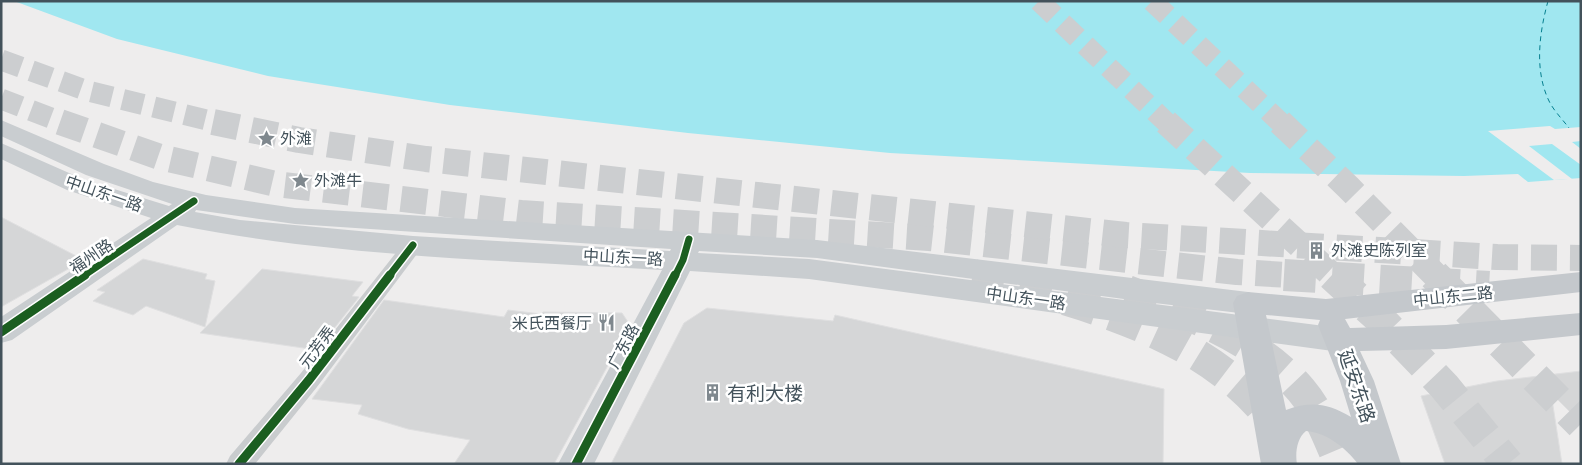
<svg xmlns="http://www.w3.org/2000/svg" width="1582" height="465" viewBox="0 0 1582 465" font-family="Ubuntu,'Noto Sans SC',sans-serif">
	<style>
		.water { fill: #a0e7f0 }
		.pier { fill: #eeeded }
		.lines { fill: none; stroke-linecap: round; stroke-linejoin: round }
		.ferry { stroke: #057f8f; stroke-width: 1; stroke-dasharray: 5 4; stroke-linecap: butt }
		.building { fill: #d5d6d7; stroke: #dfdfe0 }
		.primary-tunnel-far2 { stroke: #ccced0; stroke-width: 21; stroke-dasharray: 21 11; stroke-linecap: butt }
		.primary-tunnel-far1 { stroke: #ccced0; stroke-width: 26; stroke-dasharray: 26 13; stroke-linecap: butt }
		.primary-tunnel { stroke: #ccced0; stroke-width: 32; stroke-dasharray: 32 16; stroke-linecap: butt }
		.highway-tunnel-far2 { stroke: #ccced0; stroke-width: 21; stroke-dasharray: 21 11; stroke-linecap: butt }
		.highway-tunnel-far1 { stroke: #ccced0; stroke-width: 26; stroke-dasharray: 26 13; stroke-linecap: butt }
		.highway-tunnel { stroke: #ccced0; stroke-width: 32; stroke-dasharray: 32 16; stroke-linecap: butt }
		.street { fill: #c9ccce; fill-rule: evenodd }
		.secondary { fill: #c9cdd0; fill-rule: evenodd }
		.primary { fill: #c4c8cc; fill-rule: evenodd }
		.cycleway-far1-casing { stroke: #fff; stroke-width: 10 }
		.cycleway-casing { stroke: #fff; stroke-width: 12 }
		.cycleway-far1 { stroke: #1b5e20; stroke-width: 7 }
		.cycleway { stroke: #1b5e20; stroke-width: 9 }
		.labels { text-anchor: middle; stroke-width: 5; stroke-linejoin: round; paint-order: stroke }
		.poi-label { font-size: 16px; fill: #43525b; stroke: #fff; text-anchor: start }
		.street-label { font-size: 16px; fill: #43525b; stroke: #fff }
		.near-street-label { font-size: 19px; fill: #43525b; stroke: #fff }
		.near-poi-label { font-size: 19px; fill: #43525b; stroke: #fff; text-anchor: start }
	</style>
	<rect width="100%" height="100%" fill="#eeeded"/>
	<polygon class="water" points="14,1 1581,1 1581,178 1528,182 1518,174 1464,176 1250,173 890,153 688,133 450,105 268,76 117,39"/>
	<polygon class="pier" points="1550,126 1555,129 1581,127 1581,141 1572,142 1581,149 1581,165 1552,144 1529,146 1572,179 1554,180 1488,131"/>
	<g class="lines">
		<path class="ferry" d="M1548,1c-9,33 -14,71 2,102 5,9 13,17 19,25"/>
	</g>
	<g class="building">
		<polygon points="1,217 84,260 1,307"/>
		<polygon points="143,259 207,274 205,279 215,281 205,327 146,306 133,315 93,301 105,292 97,290"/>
		<polygon points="262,269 363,282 352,296 359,297 317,350 200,333"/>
		<polygon points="384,300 504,317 508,310 541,314 543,312 622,313 630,325 554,464 454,464 470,440 408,429 358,414 362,405 312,399"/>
		<polygon points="707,308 833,321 835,315 1164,389 1163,464 611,464 684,323"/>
		<polygon points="1581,371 1581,423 1551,393 1562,464 1445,464 1421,396 1497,381"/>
	</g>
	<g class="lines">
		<g class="primary-tunnel-far2">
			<polyline points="1,60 88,91 219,123"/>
			<polyline points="1,99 64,123"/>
		</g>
		<g class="primary-tunnel-far1">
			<polyline points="60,122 160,157 276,184 521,213 929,238 1237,272 1305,276"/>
			<polyline points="213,122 299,140 426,159 1126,235 1497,257 1581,258"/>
			<polyline points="973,275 977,276"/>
		</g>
		<g class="primary-tunnel">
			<path d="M973,275c102,25 234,58 299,146"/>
			<polyline points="1284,275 1489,287"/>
			<path d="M1127,291c61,23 131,48 174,99 18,21 28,49 39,74"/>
		</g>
		<g class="highway-tunnel-far2">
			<polyline points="1039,1 1167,123"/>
			<polyline points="1152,1 1281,123"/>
		</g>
		<g class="highway-tunnel-far1">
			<polyline points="1166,122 1333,276"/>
			<polyline points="1280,122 1348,187 1436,276"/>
		</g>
		<g class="highway-tunnel">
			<polyline points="1332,275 1378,317 1444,386 1508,464"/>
			<polyline points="1434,275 1581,424"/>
		</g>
		<polygon class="street" points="413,238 420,240 423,245 420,250 317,387 255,464 226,464 230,456 301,373 406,240"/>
		<path class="secondary" d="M1,120l103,44 49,18 53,13 89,13 522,32 431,52 11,4 4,7 -4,7 -11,4 -102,-12 -329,-44 -118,-7 -1,2 111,6 531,69 11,4 5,8 -5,8 -11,4 -531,-73 -119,-8 -96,193h-36l104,-194c-161,-10 -326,-13 -485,-45l-165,115 -11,3v-26l150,-99 -84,-28 -66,-31v-16l84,37 84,26 3,-2 -86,-29 -85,-39zM196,210l99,14 376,25 -1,2 -257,-15 -173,-16 -45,-8z"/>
		<path class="primary" d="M1581,272v20l-236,27 5,9 96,-3 135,-12v22l-135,14 -86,2 14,30 27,83h-43c-13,-17 -31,-31 -52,-33 -9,7 -11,22 -9,33h-36l-28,-161 4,-7 11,-4 78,7zM1266,315l54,5 -2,5 22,56 11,36c-24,-14 -40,-16 -65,-7z"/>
		<defs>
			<g id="cycleway-far1">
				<polyline points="83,276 194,201"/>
				<polyline points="389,276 413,245"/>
				<polyline points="675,276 683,260 689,239"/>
			</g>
			<g id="cycleway">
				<polyline points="1,332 85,275"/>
				<polyline points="239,464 309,380 390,275"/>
				<polyline points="576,464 675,275"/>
			</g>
		</defs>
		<use href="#cycleway-far1" class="cycleway-far1-casing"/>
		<use href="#cycleway" class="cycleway-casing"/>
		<use href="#cycleway-far1" class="cycleway-far1"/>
		<use href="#cycleway" class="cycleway"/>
	</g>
	<defs>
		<symbol id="sight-bare" viewBox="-9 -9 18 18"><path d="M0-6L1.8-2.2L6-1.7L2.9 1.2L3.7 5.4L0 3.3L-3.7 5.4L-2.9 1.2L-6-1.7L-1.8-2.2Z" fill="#7f888e" stroke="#fff" stroke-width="2.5" paint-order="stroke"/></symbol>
		<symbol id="building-bare" viewBox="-9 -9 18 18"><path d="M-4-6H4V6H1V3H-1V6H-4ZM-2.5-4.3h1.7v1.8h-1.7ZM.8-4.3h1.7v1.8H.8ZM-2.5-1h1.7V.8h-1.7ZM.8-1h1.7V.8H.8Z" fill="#7f888e" stroke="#fff" stroke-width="2.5" paint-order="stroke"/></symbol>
		<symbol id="restaurant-bare" viewBox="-9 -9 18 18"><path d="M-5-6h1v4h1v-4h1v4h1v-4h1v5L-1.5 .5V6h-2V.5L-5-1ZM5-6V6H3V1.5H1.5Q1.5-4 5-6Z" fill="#7f888e" stroke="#fff" stroke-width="2.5" paint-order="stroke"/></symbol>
	</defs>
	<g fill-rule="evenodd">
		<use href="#sight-bare" x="254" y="126" width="25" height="25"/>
		<use href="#sight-bare" x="288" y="168" width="25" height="25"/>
		<use href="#building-bare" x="1304" y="238" width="25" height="25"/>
		<use href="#restaurant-bare" x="594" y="310" width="25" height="25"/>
		<use href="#building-bare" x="700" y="380" width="25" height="25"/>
	</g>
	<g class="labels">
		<g class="poi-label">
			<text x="280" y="144">外滩</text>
			<text x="314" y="186">外滩牛</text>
			<text x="1331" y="256">外滩史陈列室</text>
			<text x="592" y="329" text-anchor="end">米氏西餐厅</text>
		</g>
		<g class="street-label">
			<text transform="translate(104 193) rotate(19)" y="6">中山东一路</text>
			<text transform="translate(91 256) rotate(-34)" y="6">福州路</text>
			<text transform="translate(623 257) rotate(3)" y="6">中山东一路</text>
			<text transform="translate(1453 296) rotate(-6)" y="6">中山东二路</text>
			<text transform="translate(1026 298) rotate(8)" y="6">中山东一路</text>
			<text transform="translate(623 346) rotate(-62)" y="6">广东路</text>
			<text transform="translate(317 347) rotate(-53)" y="6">元芳弄</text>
		</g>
		<g class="near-street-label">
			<text transform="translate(1357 386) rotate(71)" y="7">延安东路</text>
		</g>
		<g class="near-poi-label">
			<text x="727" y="400">有利大楼</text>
		</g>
	</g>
	<rect width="1582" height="465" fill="none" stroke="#43525b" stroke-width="5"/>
</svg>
